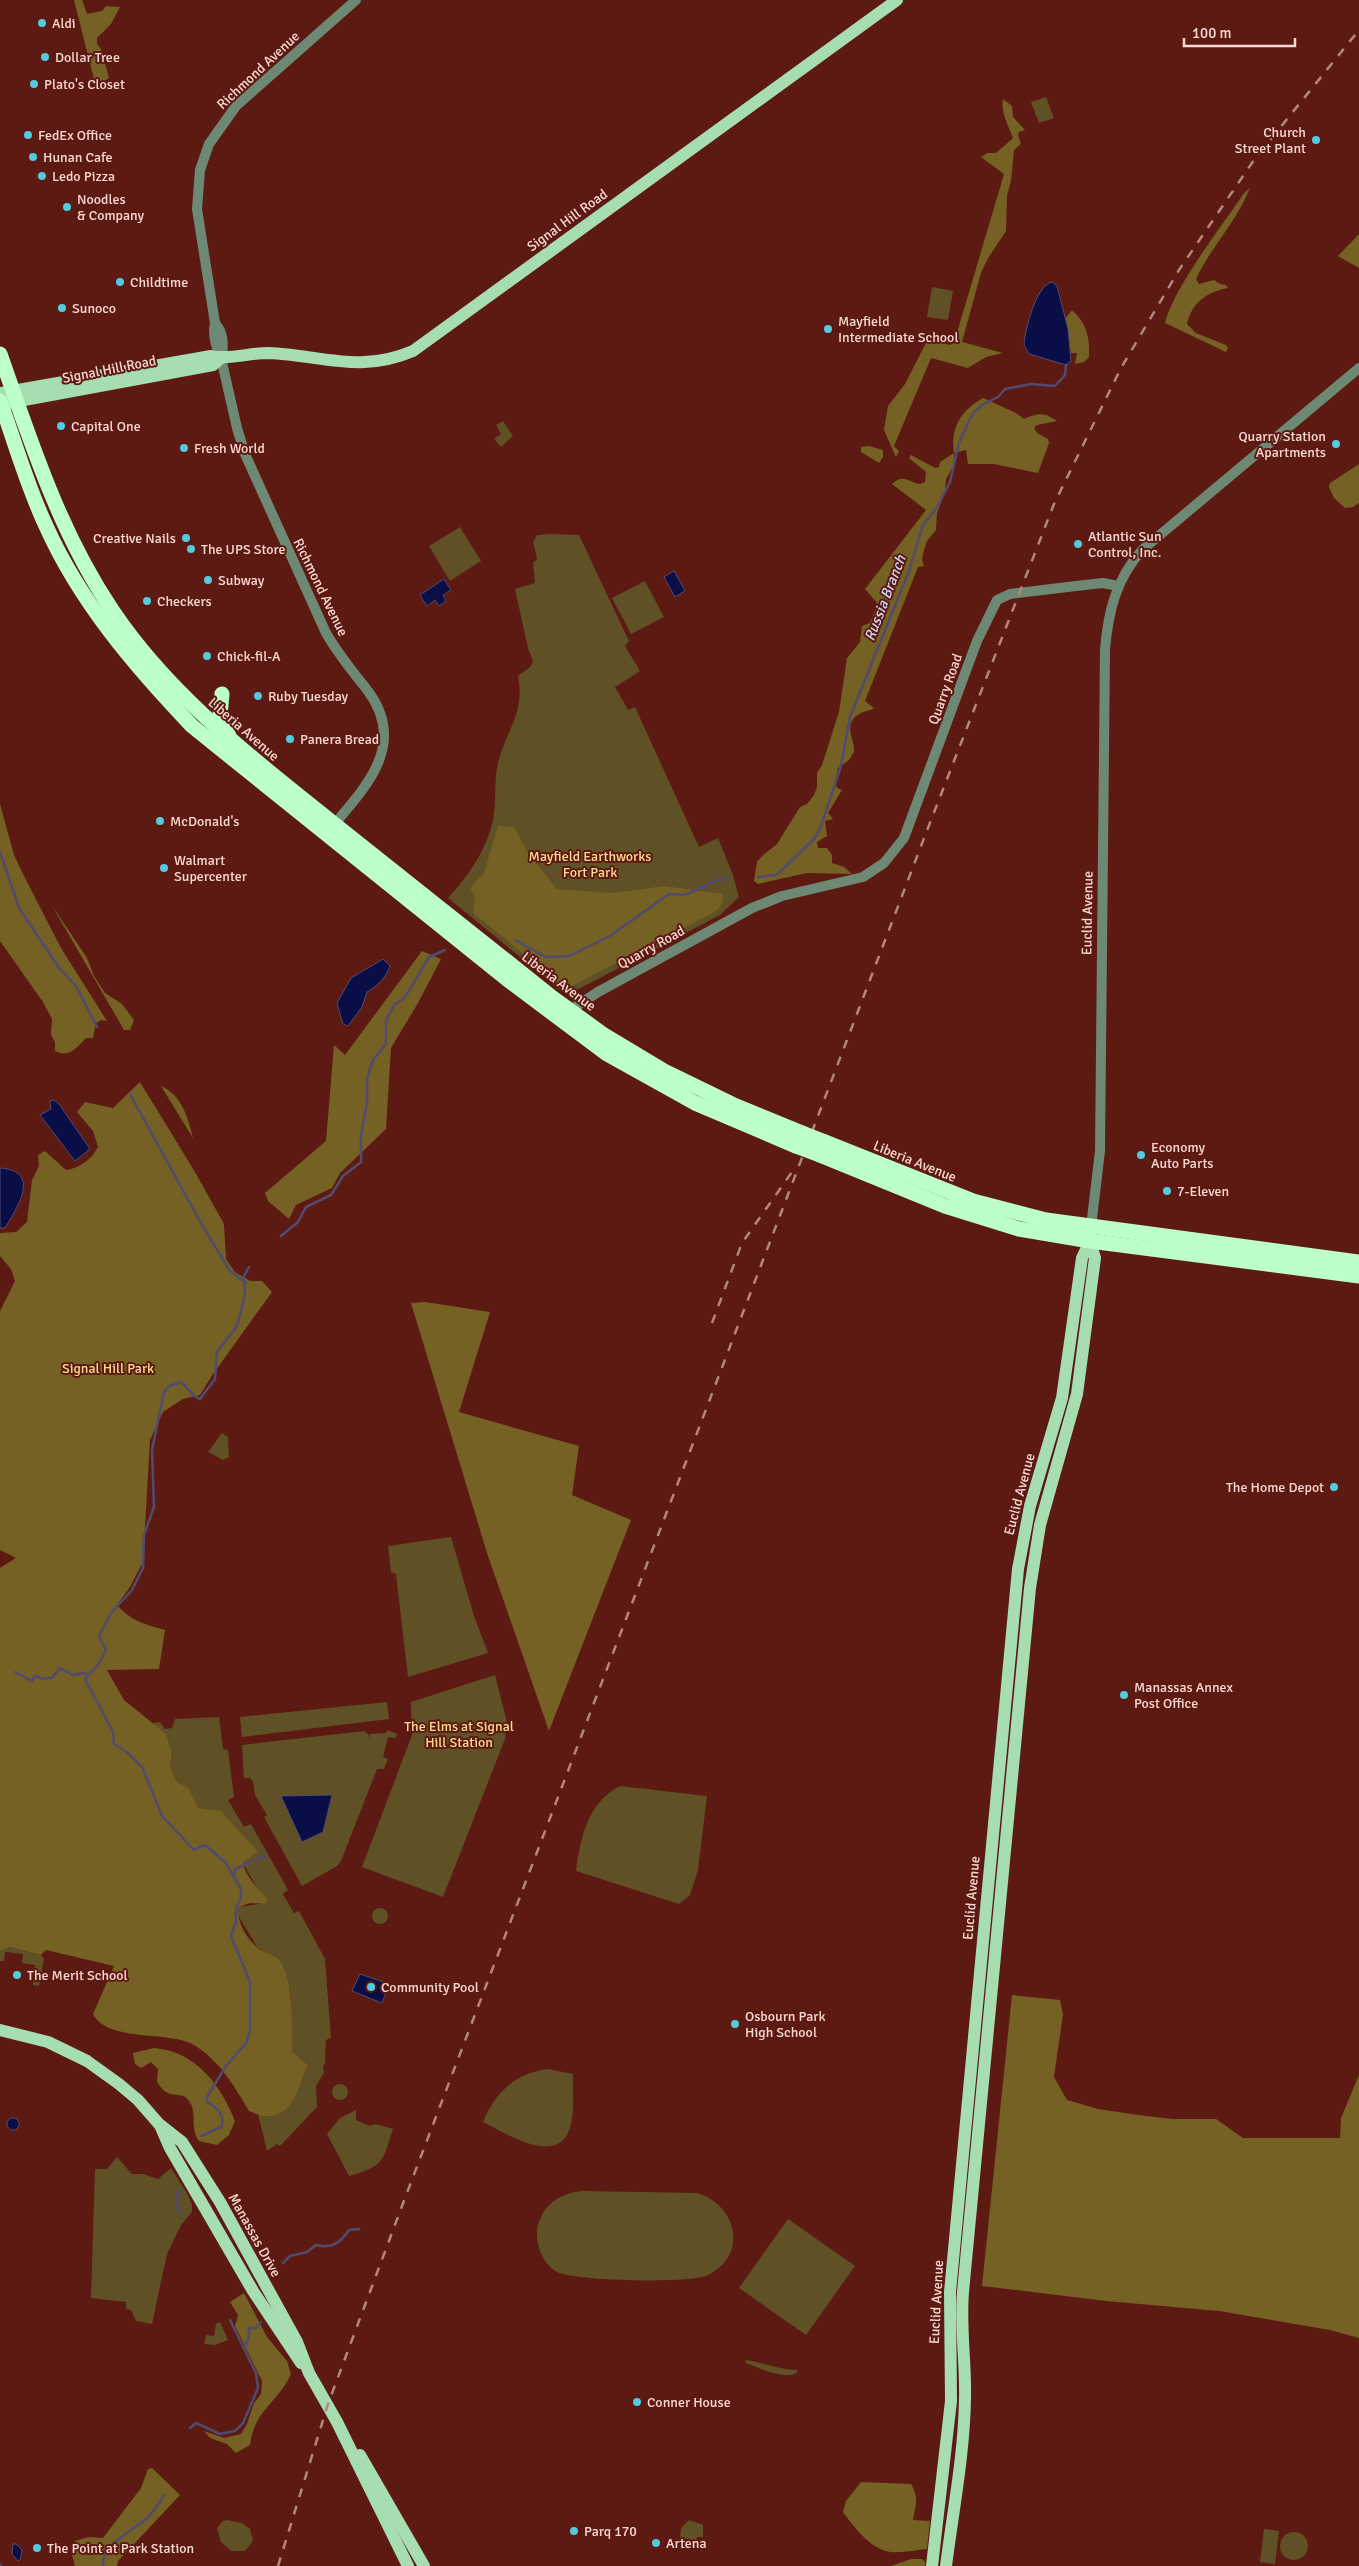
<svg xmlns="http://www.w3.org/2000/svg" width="1359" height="2566" viewBox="0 0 1359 2566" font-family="Signika,sans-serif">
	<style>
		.green { fill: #5f5025 }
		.forest { fill: #756124 }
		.water { fill: #0a0e46; stroke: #524b70 }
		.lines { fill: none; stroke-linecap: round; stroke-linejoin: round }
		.stream { stroke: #524b70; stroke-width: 2.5 }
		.minor { stroke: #6e8973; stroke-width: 10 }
		.major { stroke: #a6ddb1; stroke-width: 12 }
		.highway { stroke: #bcffca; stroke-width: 15 }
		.rail { stroke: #b5857e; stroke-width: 2.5; stroke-dasharray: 9 9; stroke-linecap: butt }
		.highway-bridge { stroke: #bcffca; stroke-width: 15 }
		.poi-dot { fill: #54cade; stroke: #5c1a12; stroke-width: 2 }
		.labels { text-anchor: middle; stroke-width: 4; stroke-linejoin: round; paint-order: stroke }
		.poi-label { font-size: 14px; fill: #fad8d2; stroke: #5c1a12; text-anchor: start }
		.street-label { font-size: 14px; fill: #fad8d2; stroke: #5c1a12 }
		.park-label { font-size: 14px; fill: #fbdd8b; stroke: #5c1a12 }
		.water-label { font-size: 15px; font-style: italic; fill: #c9d6fb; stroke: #5c1a12 }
	</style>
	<rect width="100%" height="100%" fill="#5c1a12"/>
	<g class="green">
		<polygon points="1046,97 1054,118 1039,123 1031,102"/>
		<polygon points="932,287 953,291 948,320 927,317"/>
		<polygon points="503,421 513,436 501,447 494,439 501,434 496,425"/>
		<polygon points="460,527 481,561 450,581 429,546"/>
		<path d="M551,534l28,1 50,106 -4,5 15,25 -25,16 13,23 7,-3 64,140 19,-9 15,37 6,22 -19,18 -147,77 -9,1 -116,-95c21,-23 38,-47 45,-78 4,-20 0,-41 6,-61 9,-31 26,-48 19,-83l12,-9 3,-6 -5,-13 -13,-59 20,-6 -2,-20 4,-4 -4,-17 4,-7z"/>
		<polygon points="645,581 664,617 631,634 612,598"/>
		<polygon points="222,1433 228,1437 229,1457 223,1460 208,1452"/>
		<polygon points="451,1537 474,1616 488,1653 408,1677 396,1574 391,1572 388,1546"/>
		<polygon points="495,1675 507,1722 505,1739 443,1897 362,1867 412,1735 411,1702"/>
		<polygon points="387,1702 389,1719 242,1737 240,1717"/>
		<polygon points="219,1717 223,1749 228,1750 234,1797 228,1800 244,1827 251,1824 288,1890 283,1894 294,1913 299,1911 325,1959 331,2038 326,2040 325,2063 323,2066 324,2073 316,2086 317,2107 280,2146 277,2144 267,2151 258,2114 301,2084 308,2065 292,2051 290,1990 279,1960 257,1947 238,1915 239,1907 266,1903 241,1860 198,1809 189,1788 177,1782 170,1766 172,1753 153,1723 160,1722 165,1729 172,1728 175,1719"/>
		<polygon points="387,1730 397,1734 396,1738 388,1737 383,1757 388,1759 384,1769 377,1769 341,1861 337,1866 302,1886 264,1817 267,1815 255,1795 253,1782 250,1778 244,1778 242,1745 364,1731 369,1735 370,1739 370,1734 386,1733"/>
		<path d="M620,1786l87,10 -9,74 -8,25 -11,9 -103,-33c4,-33 12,-69 44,-85z"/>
		<circle cx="380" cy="1916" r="8"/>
		<polygon points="9,1947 41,1955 44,1959 39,1986 33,1985 35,1965 22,1963 23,1954 5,1952 4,1961 0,1961 0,1951"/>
		<path d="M548,2069l25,5c-1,18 3,45 -6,61 -16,28 -64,-3 -84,-13 12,-30 33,-49 65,-53z"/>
		<circle cx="340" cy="2092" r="8"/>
		<path d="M356,2110v10l14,6 5,-2 18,5c-11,34 -9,37 -44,47l-22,-42 13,-16z"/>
		<polygon points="117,2157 132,2174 143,2174 158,2179 171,2168 188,2195 192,2205 192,2212 181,2225 167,2254 152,2324 136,2321 131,2310 126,2309 126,2302 91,2298 95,2169 107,2169"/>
		<path d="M582,2191l115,2c41,12 51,63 11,82 -18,9 -133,6 -151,-3 -12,-6 -19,-22 -20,-35 -1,-27 20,-44 45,-46z"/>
		<polygon points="788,2219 855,2266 806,2335 739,2288"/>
		<polygon points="220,2322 228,2340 215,2345 204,2344 206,2335 214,2336 216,2324"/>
		<path d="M745,2360c19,2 32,10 52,10v3c-15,7 -37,-5 -51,-10z"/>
		<polygon points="227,2520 242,2523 250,2529 253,2541 245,2551 231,2551 221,2542 217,2528 223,2521"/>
		<polygon points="689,2520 703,2525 703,2537 697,2537 697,2541 680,2538 681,2528"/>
		<polygon points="1264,2529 1279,2531 1275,2564 1260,2562"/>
		<circle cx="1294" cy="2546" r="14"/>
	</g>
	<g class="forest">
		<polygon points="74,0 82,0 87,14 102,11 106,6 120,7 111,24 97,38 97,44 101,49 109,78 96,87"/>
		<path d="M1003,99l9,7 1,11 12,13 -6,2 -1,3 3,9 -7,6 -3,30 -4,16 -1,35 -19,29 -6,13 -19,69 41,11 -17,4 -18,11 -37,-10 -37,88 5,5 -3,6 -12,-27 4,-24 17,-22 23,-45 22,6 4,-2 50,-169 -23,-17 6,-4h9l17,-15c-5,-14 -12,-24 -10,-39z"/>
		<path d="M1250,188c-13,33 -39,59 -54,91l3,5 15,-4 6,4 6,1 2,3c-21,4 -36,14 -41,36l9,9 30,12 2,3 -2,4 -61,-29c9,-36 57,-97 79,-130z"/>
		<polygon points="1359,234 1359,268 1338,256"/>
		<path d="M1072,310c15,14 18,28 17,47l-5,5 -9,2 2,-11h-6l-6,-34z"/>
		<path d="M983,398l33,15 8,6c15,-6 19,-7 33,2l-20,4 -3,3 3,5 11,6 1,4 -11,30 -44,-9h-26l-2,-14 -12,3v12l-8,14 -1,13 -8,21 -1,17 -9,11 -3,9 -2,10 2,6 -6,1 -53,134 9,7c-4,3 -10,3 -15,6 -17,11 -4,24 -5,38l-5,8 -11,8 -3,14 2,6 5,2 -14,23 5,6 -8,2 2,15 -10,6 1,6h9l5,7v8l12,4 8,7 -45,-1 -49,11 -4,-3 3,-19 5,-6 15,-12 23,-37 7,-3 7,-9 3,-8v-14l5,-8 17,-53 8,-54 13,-16 2,-16 8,-3 8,-19 -13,-15 61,-79 -34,-26c12,-11 16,-2 28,0l5,-2 1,-10 -17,-14 2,-3 24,13 4,-1 1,-5 14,-9c-4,-26 8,-43 29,-55z"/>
		<polygon points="869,446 883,450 883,457 879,463 861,452 861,447"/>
		<polygon points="1359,464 1359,503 1353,507 1345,508 1334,498 1329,487 1330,483"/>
		<path d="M0,804l14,51 9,19 38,74 46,73 -6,-1 -5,3 -3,15h-7c-10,10 -16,20 -31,13v-9l-4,-7 1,-16 -9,-17 -43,-61z"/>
		<path d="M498,826l16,1 14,26 29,36 57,4 50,-7 59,8c1,9 -3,14 -10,19l-143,74 -11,-4 -86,-70 2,-15 -5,-10 14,-15z"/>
		<polygon points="51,904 87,958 94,976 105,993 122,1004 134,1020 130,1030 124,1030"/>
		<polygon points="422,951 441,959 418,1003 391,1048 386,1129 340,1173 332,1188 296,1205 289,1219 268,1201 265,1193 326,1141 334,1045 345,1055"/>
		<path d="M140,1082l55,90 29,52 2,35 9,13 15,9h12l10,11 -61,85 -11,18 -17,4 -20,13 -13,28 -7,122 -13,25 -13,18c13,15 28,20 48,25l-6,39 -52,1 17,30 42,34 6,19 -2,13 7,16 12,6 9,20 23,3 37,41 -15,10c1,13 15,26 24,37l-1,5 -16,-1 -11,4c-4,14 10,36 22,43 5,3 13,5 17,9 16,17 14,69 14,92l16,14c-11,27 -19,65 -59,46 -14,-24 -31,-53 -57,-67 -25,-13 -85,-2 -99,-30l21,-48 -68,-16 -5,5 -32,-8 -9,4v-383l16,-10 -16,-8v-239l15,-30 -4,-12 -11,-13v-23l16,-1 11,-10 5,-42 7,-14 -1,-11 7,-4 21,19c14,-2 26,-11 32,-23l-5,-16 -16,-19 8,-10 28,6z"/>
		<path d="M161,1086c21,9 27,32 32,52z"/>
		<polygon points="425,1302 490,1312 459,1412 579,1446 572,1495 631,1520 549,1731 487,1553 411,1303"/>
		<polygon points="1012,1995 1060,2000 1063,2014 1054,2077 1067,2100 1098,2109 1138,2115 1172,2119 1216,2119 1243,2138 1340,2138 1341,2118 1359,2075 1359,2338 1330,2330 1219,2311 1106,2301 982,2286"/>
		<path d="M154,2048c41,3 67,37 81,73l-6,14 -12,10 -18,-4c-10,-15 -1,-27 -10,-40 -5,-8 -14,-5 -21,-8 -5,-2 -8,-7 -11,-11l1,-13 -7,-7 -10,6 -6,-4 -2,-11z"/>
		<path d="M244,2293l23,44 20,24 4,13c-13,29 -37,36 -41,71l-14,8 -9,-9 -17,-6 -6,-7 20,7 17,-4 6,-10 7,-21 7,-9 1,-13 -27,-55 3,-11 -8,-13z"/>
		<polygon points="152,2468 180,2495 118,2561 117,2566 75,2566 72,2555 75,2541 89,2537 103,2538 141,2488 148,2469"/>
		<path d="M861,2482l50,2c9,16 4,20 2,36l17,1 -3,28c-11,1 -24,4 -36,3 -20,-2 -37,-25 -48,-40l3,-11z"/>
		<polygon points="911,2559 922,2559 925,2562 925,2566 891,2566"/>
	</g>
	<g class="water">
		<path d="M1052,282l5,4 11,43 3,32 -5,4 -37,-11 -5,-9c1,-15 12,-60 28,-63z"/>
		<polygon points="674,571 685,591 675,597 664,577"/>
		<polygon points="444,579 451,590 443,595 446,601 439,606 435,600 427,606 420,595"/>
		<path d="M383,959l7,7c-5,13 -12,19 -23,26l-5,15 -14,19 -5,-2 -6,-21 14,-25z"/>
		<polygon points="54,1100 59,1104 90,1149 75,1161 40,1115 51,1109 50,1101"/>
		<path d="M0,1168c42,3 17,40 5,60h-5z"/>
		<polygon points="332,1795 323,1832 302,1842 281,1796"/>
		<polygon points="360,1974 389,1984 382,2003 352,1991"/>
		<circle cx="13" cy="2124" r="6"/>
		<polygon points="13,2544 16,2544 22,2550 20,2560 18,2561 12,2554"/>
	</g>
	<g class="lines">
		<g class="stream">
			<polyline points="0,852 19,908 59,968 76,986 97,1027"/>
			<polyline points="758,877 775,875 780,872 814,839 820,829 841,766 850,717 909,571 923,525 936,509 950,482 959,443 969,421 974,412 984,404 998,397 1005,389 1031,384 1055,386 1065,375 1066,365"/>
			<polyline points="515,940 546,957 569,956 610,936 669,894 685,895 716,880 729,879"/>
			<polyline points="130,1094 202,1225 230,1271 246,1283"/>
			<polyline points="281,1236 298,1222 306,1207 331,1195 343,1176 361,1162 361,1136 367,1103 367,1079 373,1060 386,1044 386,1020 395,1004 403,999 409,991 429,957 445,950"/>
			<polyline points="15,1672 32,1681 35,1676 43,1679 52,1678 60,1668 73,1675 83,1673 88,1675"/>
			<polyline points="234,1877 235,1869 267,1855"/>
			<path d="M201,2136l20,-9c5,-12 -4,-19 -14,-25v-5l19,-31 21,-24 3,-13v-47l-19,-46 5,-14v-14l5,-10v-9l-16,-27 -20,-17 -11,5 -32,-34 -20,-49 -15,-15 -13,-8 -1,-12 -28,-53 13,-14 8,-15 -7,-14 12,-23 21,-23 11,-22 1,-33 10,-28 -2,-57 12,-58 4,-5 12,-5c8,4 12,15 20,17l15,-20 2,-27 20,-26 8,-31 -1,-19 5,-9"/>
			<path d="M180,2190c-6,8 -3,15 1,24"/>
			<path d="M283,2263l7,-7 17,-4 9,-7c16,4 24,-2 33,-15l10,-1"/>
			<polyline points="244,2349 249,2337 249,2328 256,2328 261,2322"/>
			<polyline points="190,2428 196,2423 220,2434 235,2431 243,2423 258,2388 256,2373 230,2320"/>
			<polyline points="0,2564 1,2566"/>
			<path d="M103,2566c-2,-21 31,-36 44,-48 7,-7 12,-14 17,-23"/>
		</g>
		<g class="minor">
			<path d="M215,323c9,10 9,23 6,35"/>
			<path d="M331,828c34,-40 77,-83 37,-137 -15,-19 -30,-37 -42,-58l-81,-179 -8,-26 -16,-70c-5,-11 -9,-23 -6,-35l-18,-114 3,-39 9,-26 27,-38 120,-106"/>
			<polyline points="566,1013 598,992 752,908 782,896 863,877 884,863 904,838 977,641 997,600 1010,594 1076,586 1103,583 1118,586"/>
			<path d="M1091,1227l9,-76 5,-501c3,-38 11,-71 37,-100l217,-182"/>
		</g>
		<g class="major">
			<path d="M0,393l211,-37c18,4 38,-3 57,-3 54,2 91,21 145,-2l484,-351"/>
			<polyline points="8,403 213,365 221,358"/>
			<polyline points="0,2030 48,2042 87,2061 119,2084 138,2100 159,2124 182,2142 220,2202 297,2342 309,2373 337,2422 408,2566"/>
			<polyline points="160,2125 170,2148 253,2291 301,2363"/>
			<polyline points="360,2455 424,2566"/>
			<polyline points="932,2566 951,2401 950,2292 1018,1569 1030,1506 1062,1398 1082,1258 1090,1241"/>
			<path d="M946,2566c7,-55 18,-111 19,-167 1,-36 -5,-71 -2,-107l67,-704 10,-63 37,-131 18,-136 -5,-17v-9"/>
		</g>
		<g class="highway">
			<path d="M0,354c31,88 59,177 112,256 57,85 136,145 216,209 75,60 150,119 225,179l51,37 60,36 72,35 66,27"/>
			<path d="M0,401c15,41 27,85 46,125 34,76 89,140 146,200l316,254 99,74 88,49 101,43"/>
			<polyline points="222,694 220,716 229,736"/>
			<polyline points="825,1142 973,1201 1046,1220 1359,1262"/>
			<polyline points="820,1155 945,1206 1019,1229 1090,1241 1359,1276"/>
		</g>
		<g class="rail">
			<polyline points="712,1323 742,1243 792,1172"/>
			<polyline points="278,2566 328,2404 405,2198 926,833 1054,504 1121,368 1179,270 1254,160 1359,30"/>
		</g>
		<g class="highway-bridge">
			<polyline points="802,1133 825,1142"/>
			<polyline points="796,1146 820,1155"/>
		</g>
	</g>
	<g class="poi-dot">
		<circle cx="42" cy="23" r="5"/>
		<circle cx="45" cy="57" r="5"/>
		<circle cx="34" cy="84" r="5"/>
		<circle cx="28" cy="135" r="5"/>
		<circle cx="1316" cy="140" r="5"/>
		<circle cx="33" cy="157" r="5"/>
		<circle cx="42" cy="176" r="5"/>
		<circle cx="67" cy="207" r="5"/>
		<circle cx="120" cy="282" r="5"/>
		<circle cx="62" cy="308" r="5"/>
		<circle cx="828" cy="329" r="5"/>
		<circle cx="61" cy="426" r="5"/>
		<circle cx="1336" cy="444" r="5"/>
		<circle cx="184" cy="448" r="5"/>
		<circle cx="186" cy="538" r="5"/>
		<circle cx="1078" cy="544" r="5"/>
		<circle cx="191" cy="549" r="5"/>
		<circle cx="208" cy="580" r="5"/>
		<circle cx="147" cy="601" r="5"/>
		<circle cx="207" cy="656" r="5"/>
		<circle cx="258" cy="696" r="5"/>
		<circle cx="290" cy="739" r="5"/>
		<circle cx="160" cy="821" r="5"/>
		<circle cx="164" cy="868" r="5"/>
		<circle cx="1141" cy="1155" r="5"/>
		<circle cx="1167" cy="1191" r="5"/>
		<circle cx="1334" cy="1487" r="5"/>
		<circle cx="1124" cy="1695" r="5"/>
		<circle cx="17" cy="1975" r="5"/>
		<circle cx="371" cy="1987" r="5"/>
		<circle cx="735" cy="2024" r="5"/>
		<circle cx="637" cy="2402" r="5"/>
		<circle cx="574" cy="2531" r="5"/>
		<circle cx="656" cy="2543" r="5"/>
		<circle cx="37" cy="2548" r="5"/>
	</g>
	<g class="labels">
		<g class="poi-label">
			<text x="52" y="28">Aldi</text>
			<text x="55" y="62">Dollar Tree</text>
			<text x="44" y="89">Plato's Closet</text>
			<text x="1306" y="137" text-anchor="end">Church<tspan x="1306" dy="16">Street Plant</tspan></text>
			<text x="38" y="140">FedEx Office</text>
			<text x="43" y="162">Hunan Cafe</text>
			<text x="52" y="181">Ledo Pizza</text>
			<text x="77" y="204">Noodles<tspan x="77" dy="16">&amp; Company</tspan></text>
			<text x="130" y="287">Childtime</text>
			<text x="72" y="313">Sunoco</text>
			<text x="838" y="326">Mayfield<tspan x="838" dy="16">Intermediate School</tspan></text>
			<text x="71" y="431">Capital One</text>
			<text x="1326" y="441" text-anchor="end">Quarry Station<tspan x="1326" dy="16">Apartments</tspan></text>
			<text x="194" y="453">Fresh World</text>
			<text x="1088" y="541">Atlantic Sun<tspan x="1088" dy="16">Control, Inc.</tspan></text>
			<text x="176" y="543" text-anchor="end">Creative Nails</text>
			<text x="201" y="554">The UPS Store</text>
			<text x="218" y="585">Subway</text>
			<text x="157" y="606">Checkers</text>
			<text x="217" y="661">Chick-fil-A</text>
			<text x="268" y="701">Ruby Tuesday</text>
			<text x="300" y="744">Panera Bread</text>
			<text x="170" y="826">McDonald's</text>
			<text x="174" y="865">Walmart<tspan x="174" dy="16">Supercenter</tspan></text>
			<text x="1151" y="1152">Economy<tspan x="1151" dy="16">Auto Parts</tspan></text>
			<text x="1177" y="1196">7-Eleven</text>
			<text x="1324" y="1492" text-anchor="end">The Home Depot</text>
			<text x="1134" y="1692">Manassas Annex<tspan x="1134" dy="16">Post Office</tspan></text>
			<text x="27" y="1980">The Merit School</text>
			<text x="381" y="1992">Community Pool</text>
			<text x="745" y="2021">Osbourn Park<tspan x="745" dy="16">High School</tspan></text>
			<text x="647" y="2407">Conner House</text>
			<text x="584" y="2536">Parq 170</text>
			<text x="666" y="2548">Artena</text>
			<text x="47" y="2553">The Point at Park Station</text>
		</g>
		<g class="street-label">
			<text transform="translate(258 70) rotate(-43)" y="5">Richmond Avenue</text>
			<text transform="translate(567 220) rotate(-36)" y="5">Signal Hill Road</text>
			<text transform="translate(109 369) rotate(-11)" y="5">Signal Hill Road</text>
			<text transform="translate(321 587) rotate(64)" y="5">Richmond Avenue</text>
			<text transform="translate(945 689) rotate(-70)" y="5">Quarry Road</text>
			<text transform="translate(244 729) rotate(41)" y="5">Liberia Avenue</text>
			<text transform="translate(1087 913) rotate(-89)" y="5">Euclid Avenue</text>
			<text transform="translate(651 947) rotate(-29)" y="5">Quarry Road</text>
			<text transform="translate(559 981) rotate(37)" y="5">Liberia Avenue</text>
			<text transform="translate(915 1161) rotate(22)" y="5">Liberia Avenue</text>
			<text transform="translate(1019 1494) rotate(-75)" y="5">Euclid Avenue</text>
			<text transform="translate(971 1898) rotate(-85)" y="5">Euclid Avenue</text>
			<text transform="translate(255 2235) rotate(61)" y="5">Manassas Drive</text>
			<text transform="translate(936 2302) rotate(-87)" y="5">Euclid Avenue</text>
		</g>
		<g class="park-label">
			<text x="590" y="861">Mayfield Earthworks<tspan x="590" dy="16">Fort Park</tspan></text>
			<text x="108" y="1373">Signal Hill Park</text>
			<text x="459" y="1731">The Elms at Signal<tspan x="459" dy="16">Hill Station</tspan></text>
		</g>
		<g class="water-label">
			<text transform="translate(885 598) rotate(-69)" y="5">Russia Branch</text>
		</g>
	</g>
	<path d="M1184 38v8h111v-8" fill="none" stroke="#fad8d2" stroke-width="2.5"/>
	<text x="1192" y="38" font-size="15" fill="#fad8d2" stroke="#5c1a12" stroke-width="4" paint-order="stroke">100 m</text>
</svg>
